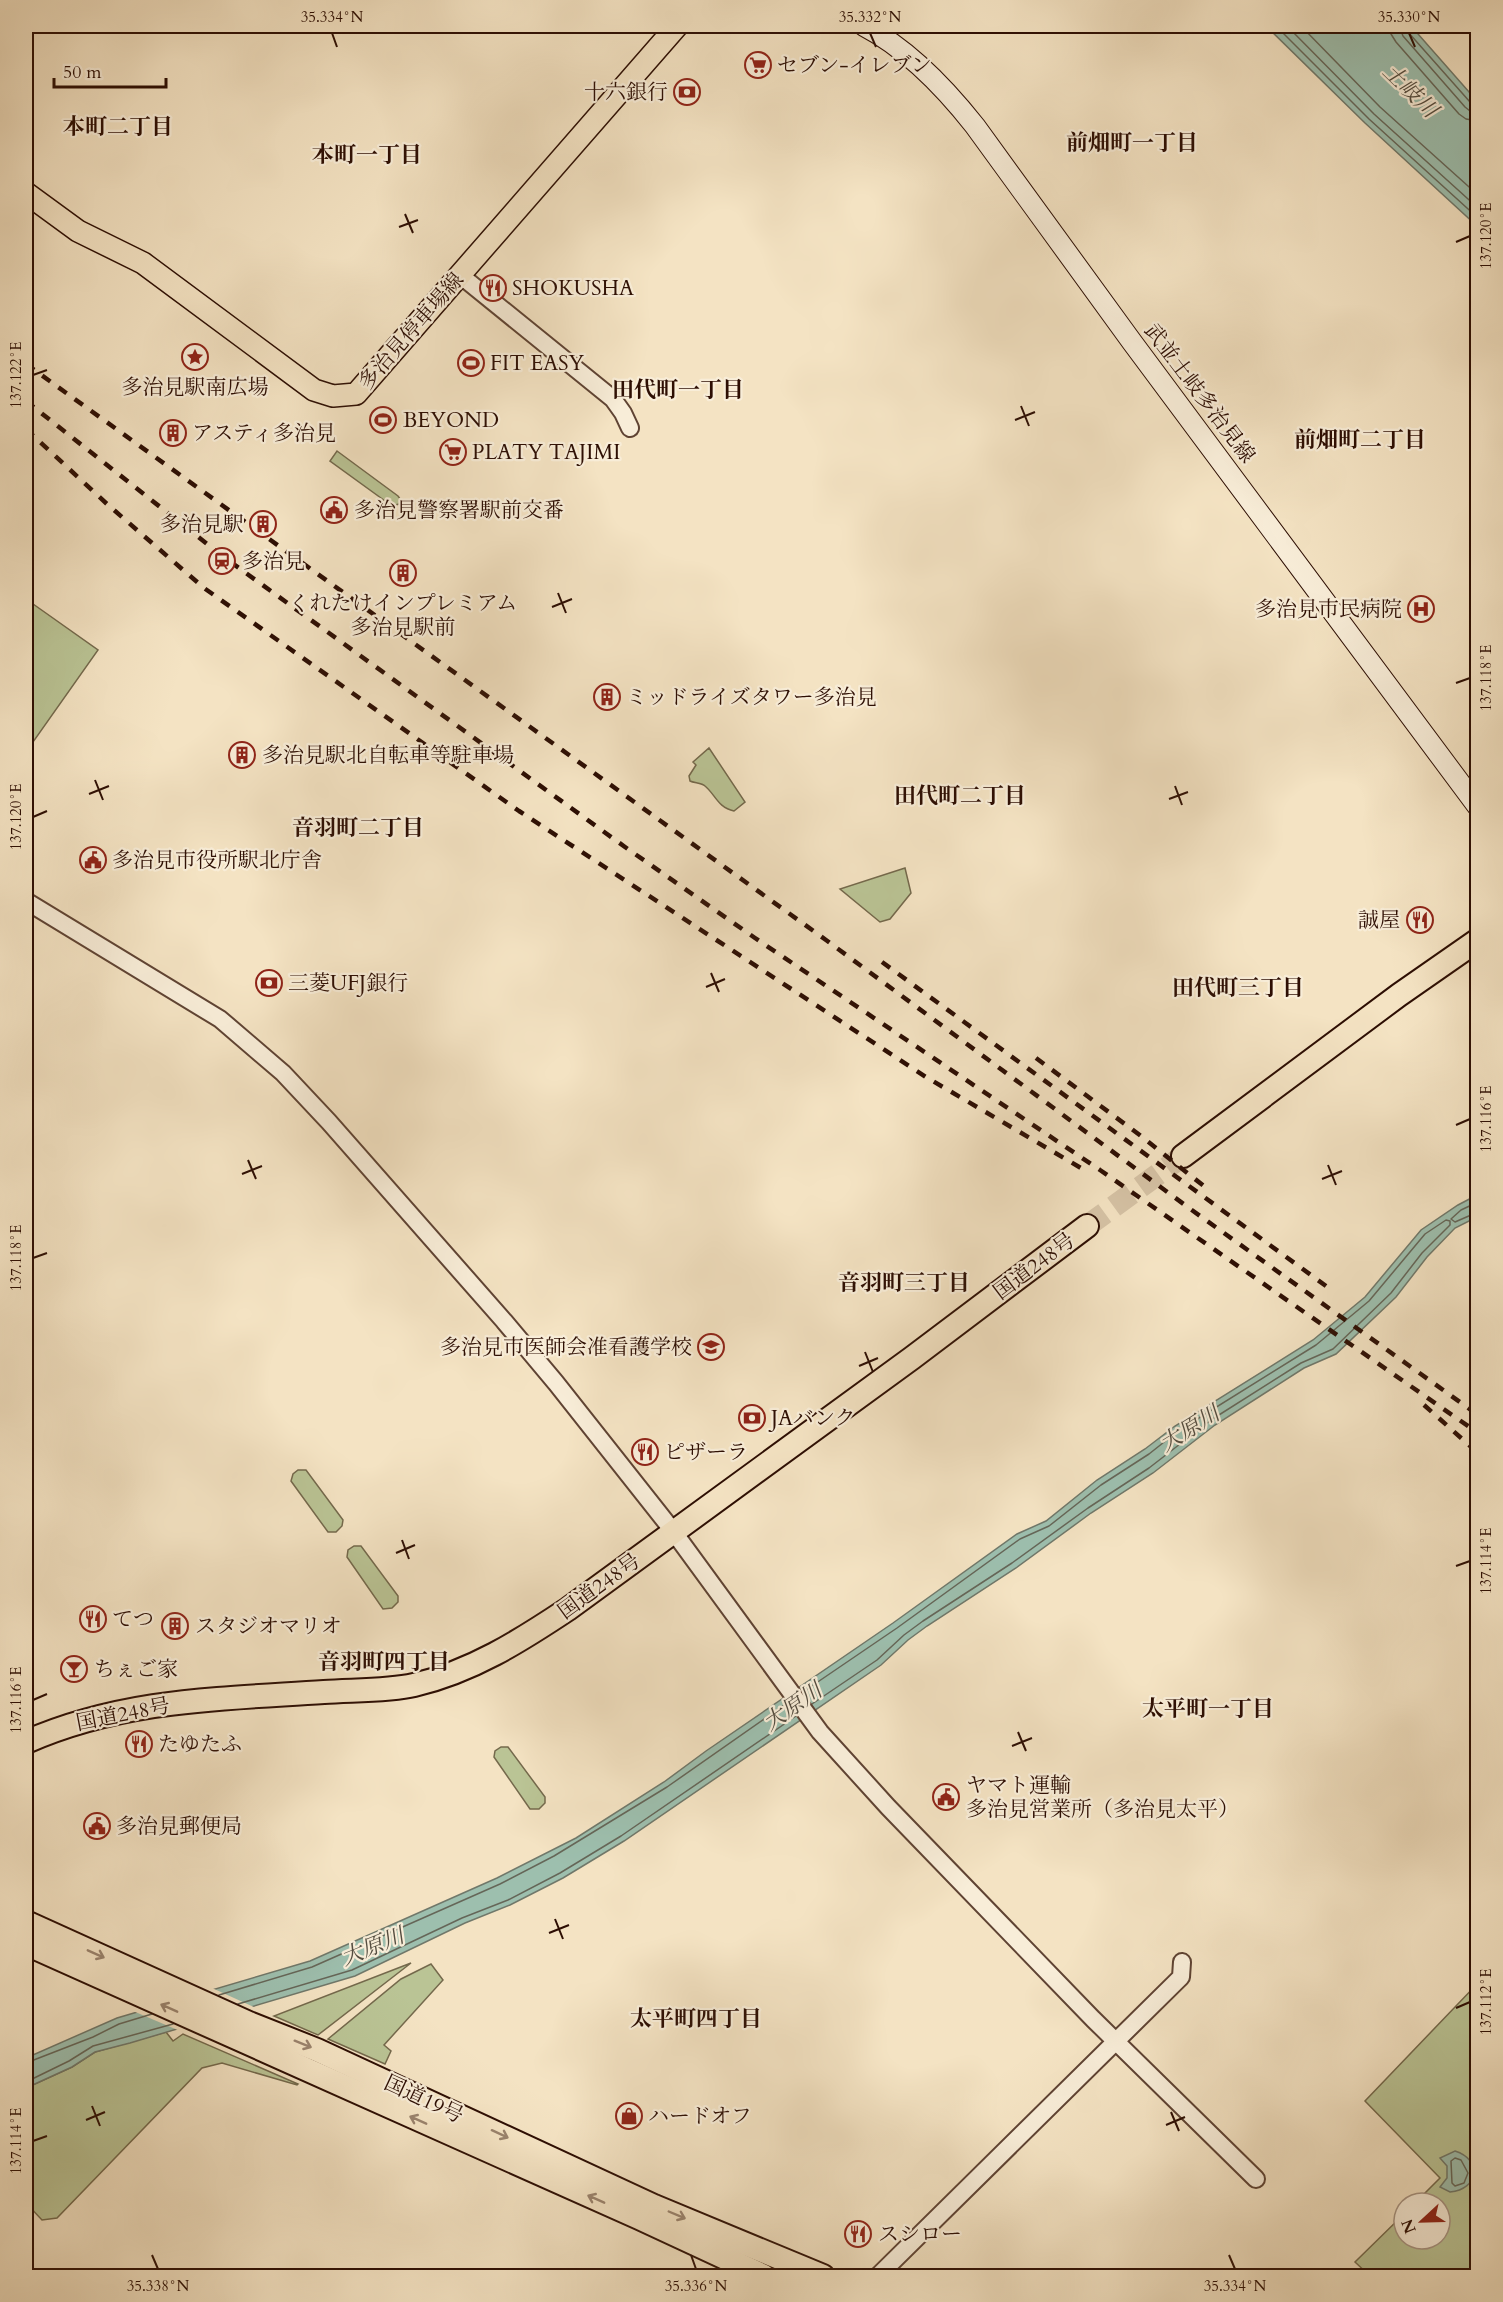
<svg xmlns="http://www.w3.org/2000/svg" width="1503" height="2302" viewBox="0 0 1503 2302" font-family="Cardo,'Noto Serif JP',serif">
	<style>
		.green { fill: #bac495; stroke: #74694c; stroke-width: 1.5 }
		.water { fill: #9dbfae; stroke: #70786a; stroke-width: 1.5 }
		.pier { fill: #f4e3c3 }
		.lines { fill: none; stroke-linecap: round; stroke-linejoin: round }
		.shore { stroke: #656658; stroke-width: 1.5 }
		.trunk-tunnel { stroke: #d6c3a6; stroke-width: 22; stroke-dasharray: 22 11; stroke-linecap: butt }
		.tertiary-casing { stroke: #5f4333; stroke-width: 20 }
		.secondary-casing { stroke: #2d0e03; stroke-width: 22 }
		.primary-casing { stroke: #2d0e03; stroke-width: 24 }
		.trunk-casing { stroke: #2d0e03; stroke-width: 26 }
		.tertiary { stroke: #f8edd8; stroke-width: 16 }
		.secondary { stroke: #f8edd8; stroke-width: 20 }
		.primary { stroke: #f4e3c3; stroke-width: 21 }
		.trunk { stroke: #f4e3c3; stroke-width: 22 }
		.rail { stroke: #2d0e03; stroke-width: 4.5; stroke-dasharray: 10 10; stroke-linecap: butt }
		.oneway { stroke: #9a836d }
		.ticks { fill: none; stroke: #2d0e03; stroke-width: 2 }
		.labels { text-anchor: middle; stroke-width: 4.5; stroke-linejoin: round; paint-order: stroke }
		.poi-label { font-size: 21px; fill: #2d0e03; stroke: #f8edd8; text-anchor: start }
		.street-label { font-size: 21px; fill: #2d0e03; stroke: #f8edd8 }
		.water-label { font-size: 22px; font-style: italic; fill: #544c3f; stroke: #f8edd8 }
		.neighbourhood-label { font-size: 22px; font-weight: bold; fill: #2d0e03; stroke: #f8edd8 }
		.neatline { fill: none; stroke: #2d0e03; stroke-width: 2 }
		.ticks-label { font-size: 15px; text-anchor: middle; fill: #2d0e03 }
	</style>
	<rect width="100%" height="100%" fill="#f4e3c3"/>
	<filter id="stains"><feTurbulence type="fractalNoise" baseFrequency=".00333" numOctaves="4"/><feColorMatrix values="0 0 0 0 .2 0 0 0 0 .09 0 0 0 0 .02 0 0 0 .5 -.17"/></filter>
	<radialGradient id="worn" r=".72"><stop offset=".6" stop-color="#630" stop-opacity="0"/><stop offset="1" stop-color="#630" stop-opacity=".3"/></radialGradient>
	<g class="green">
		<polygon points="337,451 398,496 401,500 399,504 392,506 330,461"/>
		<polygon points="26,599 98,650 26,752"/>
		<path d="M709,748l36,54 -11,9c-16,-3 -19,-17 -29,-25 -3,-3 -11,-3 -15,-5l-1,-5 7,-11 -3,-3z"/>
		<polygon points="905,868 911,893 890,919 880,922 840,889"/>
		<polygon points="298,1470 306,1470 343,1520 342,1526 336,1532 328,1532 291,1481 293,1474"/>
		<polygon points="354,1546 361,1546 398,1596 398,1602 392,1608 383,1609 347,1557 348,1550"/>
		<polygon points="501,1747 508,1747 545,1797 545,1803 539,1809 530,1809 494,1757 495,1751"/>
		<polygon points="411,1963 318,2035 274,2016"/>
		<polygon points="431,1964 443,1980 384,2045 391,2051 385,2064 328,2039 401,1979"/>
		<polygon points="1477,1984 1477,2276 1370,2276 1355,2262 1404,2214 1404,2239 1440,2239 1440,2203 1415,2203 1440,2178 1365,2101"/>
		<polygon points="166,2032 173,2041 183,2034 298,2084 297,2085 222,2063 202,2068 57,2218 42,2220 26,2203 26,2088 72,2067 95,2052"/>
	</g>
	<g class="water">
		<polygon points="1266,26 1411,26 1477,101 1477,226 1365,123"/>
		<polygon points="1477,1195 1477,1217 1455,1228 1427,1257 1396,1297 1336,1354 1304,1368 1215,1425 1153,1473 1091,1513 1016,1568 927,1626 908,1640 881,1665 624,1841 563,1878 510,1905 465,1923 355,1976 130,2043 95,2052 72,2067 26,2088 26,2058 117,2018 310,1961 497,1878 576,1838 664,1782 706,1751 893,1623 1017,1534 1046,1521 1097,1480 1145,1449 1175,1426 1313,1340 1365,1297 1421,1230 1458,1205"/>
		<path d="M1455,2151c28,9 24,38 -5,41l-10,-5 7,-9v-12l-7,-8z"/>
	</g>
	<polygon class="pier" points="212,1988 256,2008 180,2031 133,2011"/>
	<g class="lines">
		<g class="shore">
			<polyline points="1276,26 1369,119 1478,218"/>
			<polyline points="1287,26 1374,114 1478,208"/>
			<polyline points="1301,26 1380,107 1478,195"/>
			<polyline points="1390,26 1391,34 1396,42 1459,114 1466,119 1478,121"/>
			<polyline points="1399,26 1403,36 1465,107 1470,111 1478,112"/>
			<polyline points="1407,26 1408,32 1470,102 1478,104"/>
			<polyline points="1478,1202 1461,1210 1451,1219 1455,1222 1478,1212"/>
			<polyline points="803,1692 897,1628 1020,1539 1049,1526 1101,1485 1149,1454 1178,1431 1316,1345 1369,1301 1425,1234 1446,1220 1450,1221 1450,1225 1422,1253 1391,1293 1333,1349 1301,1363 1211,1420 1149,1468 1088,1508 1012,1563 923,1621 904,1635 877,1660 812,1704"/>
			<polyline points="219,1995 312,1967 500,1884 554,1856 667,1787 787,1703"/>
			<polyline points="238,2004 352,1970 462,1918 508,1900 560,1873 621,1836 796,1716"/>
			<polyline points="26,2063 93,2037 119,2024 152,2014"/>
			<polyline points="26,2082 69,2061 93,2046 173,2024"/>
			<polygon points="1455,2158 1461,2160 1468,2173 1464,2183 1455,2186 1452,2183 1451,2161"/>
		</g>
		<polyline class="trunk-tunnel" points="1087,1226 1183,1156"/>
		<defs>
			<g id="tertiary">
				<polyline points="460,275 613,399 623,413 630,428"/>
				<polyline points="26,901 220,1019 283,1073 329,1122 504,1321 556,1383 673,1531 820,1732 888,1807 1093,2019 1256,2179"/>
				<polyline points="878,2276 1181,1977 1182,1962"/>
			</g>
			<path id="secondary" d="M864,26c44,23 81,62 111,100l157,216 346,465"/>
			<polyline id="primary" points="26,193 78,231 143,263 314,390 333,396 356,394 677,26"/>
			<g id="trunk">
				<polyline points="1183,1156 1399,995 1478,940"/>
				<path d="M26,1742c98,-43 193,-43 298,-50 27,-2 64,-1 90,-7 57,-13 106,-44 154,-76l344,-251 175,-132"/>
				<polyline points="26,1922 249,2023 317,2050 654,2206 823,2276"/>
				<polyline points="26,1944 639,2218 764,2276"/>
			</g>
		</defs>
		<use href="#tertiary" class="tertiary-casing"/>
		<use href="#secondary" class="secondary-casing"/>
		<use href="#primary" class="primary-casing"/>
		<use href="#trunk" class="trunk-casing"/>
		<use href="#tertiary" class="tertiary"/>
		<use href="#secondary" class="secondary"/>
		<use href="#primary" class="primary"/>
		<use href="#trunk" class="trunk"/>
		<g class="rail">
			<polyline points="26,364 826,940 1189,1208 1478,1415"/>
			<polyline points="26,401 221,555 625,847 755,938 1100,1170 1478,1433"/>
			<polyline points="26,429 107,504 204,588 519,811 926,1077 1086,1171"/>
			<polyline points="882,962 1326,1286"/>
			<polyline points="1036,1058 1141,1136 1210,1191"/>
			<polyline points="1424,1405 1478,1453"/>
		</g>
	</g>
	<defs><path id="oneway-shaft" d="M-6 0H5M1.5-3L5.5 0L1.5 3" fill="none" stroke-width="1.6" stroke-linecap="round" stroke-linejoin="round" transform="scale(1.5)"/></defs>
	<g class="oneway">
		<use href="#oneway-shaft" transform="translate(96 1954) rotate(24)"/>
		<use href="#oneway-shaft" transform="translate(169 2008) rotate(-156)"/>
		<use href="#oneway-shaft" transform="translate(303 2044) rotate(22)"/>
		<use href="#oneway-shaft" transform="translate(418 2120) rotate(-156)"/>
		<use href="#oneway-shaft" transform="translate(500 2134) rotate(25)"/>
		<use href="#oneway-shaft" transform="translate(596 2199) rotate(-156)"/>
		<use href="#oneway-shaft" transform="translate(677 2215) rotate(23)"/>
	</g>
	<path class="ticks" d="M332,33l5,14M870,33l6,14M1409,33l6,14M405,214l8,19M399,227l19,-7M1456,242l14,-6M33,375l14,-5M1021,406l8,20M1015,420l20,-8M558,593l8,20M552,607l20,-8M1456,683l14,-5M95,780l8,20M1175,786l7,19M89,794l20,-8M1169,799l19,-7M33,817l14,-6M711,973l8,19M706,987l19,-8M1456,1125l14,-6M248,1160l8,19M1328,1165l8,20M242,1174l20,-8M1322,1179l20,-8M33,1258l14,-5M865,1352l8,20M859,1366l19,-8M402,1540l7,19M396,1553l19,-8M1456,1566l14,-5M33,1700l14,-6M1018,1732l8,19M1012,1746l20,-8M555,1919l8,20M549,1933l20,-8M1456,2008l14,-6M92,2106l8,20M1171,2112l8,19M86,2120l19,-8M1166,2125l19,-8M33,2141l14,-5M152,2255l6,14M691,2255l5,14M1229,2255l6,14"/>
	<defs>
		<symbol id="supermarket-ring" viewBox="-11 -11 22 22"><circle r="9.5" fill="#f8edd8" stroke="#8f2418" stroke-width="1.5"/><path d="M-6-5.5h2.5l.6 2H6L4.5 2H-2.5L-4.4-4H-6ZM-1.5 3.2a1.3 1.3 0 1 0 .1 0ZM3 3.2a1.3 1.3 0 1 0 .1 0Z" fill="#8f2418"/></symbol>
		<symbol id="bank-ring" viewBox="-11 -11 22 22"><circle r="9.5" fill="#f8edd8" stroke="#8f2418" stroke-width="1.5"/><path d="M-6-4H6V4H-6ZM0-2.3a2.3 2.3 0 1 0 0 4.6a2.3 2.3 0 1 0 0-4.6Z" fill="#8f2418"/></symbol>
		<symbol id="restaurant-ring" viewBox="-11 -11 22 22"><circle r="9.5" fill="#f8edd8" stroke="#8f2418" stroke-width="1.5"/><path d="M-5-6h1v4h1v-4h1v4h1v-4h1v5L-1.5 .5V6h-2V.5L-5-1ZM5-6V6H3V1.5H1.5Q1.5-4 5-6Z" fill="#8f2418"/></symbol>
		<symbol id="sight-ring" viewBox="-11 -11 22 22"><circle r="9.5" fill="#f8edd8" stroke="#8f2418" stroke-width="1.5"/><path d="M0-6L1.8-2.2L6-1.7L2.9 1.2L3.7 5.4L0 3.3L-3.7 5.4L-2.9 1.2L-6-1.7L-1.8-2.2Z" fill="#8f2418"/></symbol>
		<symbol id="stadium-ring" viewBox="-11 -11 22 22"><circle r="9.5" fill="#f8edd8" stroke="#8f2418" stroke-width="1.5"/><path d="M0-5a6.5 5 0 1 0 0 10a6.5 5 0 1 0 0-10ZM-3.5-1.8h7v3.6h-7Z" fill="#8f2418"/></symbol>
		<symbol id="building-ring" viewBox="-11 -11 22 22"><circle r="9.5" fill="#f8edd8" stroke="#8f2418" stroke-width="1.5"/><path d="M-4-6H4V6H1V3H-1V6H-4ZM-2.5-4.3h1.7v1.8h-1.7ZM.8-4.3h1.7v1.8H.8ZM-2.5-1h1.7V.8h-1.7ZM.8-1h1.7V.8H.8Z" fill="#8f2418"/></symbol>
		<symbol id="civic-ring" viewBox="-11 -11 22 22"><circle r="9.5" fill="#f8edd8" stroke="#8f2418" stroke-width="1.5"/><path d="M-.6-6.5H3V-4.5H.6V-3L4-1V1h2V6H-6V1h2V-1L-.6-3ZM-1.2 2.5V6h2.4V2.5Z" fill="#8f2418"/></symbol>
		<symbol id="station-ring" viewBox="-11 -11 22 22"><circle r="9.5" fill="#f8edd8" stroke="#8f2418" stroke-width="1.5"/><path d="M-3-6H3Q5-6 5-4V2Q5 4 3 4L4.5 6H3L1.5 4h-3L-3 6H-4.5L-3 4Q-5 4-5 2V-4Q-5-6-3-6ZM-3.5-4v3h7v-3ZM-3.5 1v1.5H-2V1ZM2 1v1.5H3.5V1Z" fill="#8f2418"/></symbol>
		<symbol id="hospital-ring" viewBox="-11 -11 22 22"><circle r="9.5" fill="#f8edd8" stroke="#8f2418" stroke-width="1.5"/><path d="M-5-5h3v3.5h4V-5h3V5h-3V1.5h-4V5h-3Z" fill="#8f2418"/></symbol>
		<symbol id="school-ring" viewBox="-11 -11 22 22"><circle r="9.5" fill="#f8edd8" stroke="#8f2418" stroke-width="1.5"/><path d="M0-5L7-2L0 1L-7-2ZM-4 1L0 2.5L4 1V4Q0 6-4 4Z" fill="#8f2418"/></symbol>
		<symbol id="bar-ring" viewBox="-11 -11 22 22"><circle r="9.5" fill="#f8edd8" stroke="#8f2418" stroke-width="1.5"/><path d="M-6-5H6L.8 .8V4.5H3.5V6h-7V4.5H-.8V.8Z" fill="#8f2418"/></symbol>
		<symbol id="shop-ring" viewBox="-11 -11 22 22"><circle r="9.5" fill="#f8edd8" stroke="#8f2418" stroke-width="1.5"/><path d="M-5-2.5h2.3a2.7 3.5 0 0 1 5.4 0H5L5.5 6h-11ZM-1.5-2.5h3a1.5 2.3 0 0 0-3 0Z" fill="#8f2418"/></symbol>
	</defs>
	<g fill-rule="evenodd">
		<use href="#supermarket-ring" x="743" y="50" width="30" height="30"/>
		<use href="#bank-ring" x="672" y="77" width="30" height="30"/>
		<use href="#restaurant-ring" x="478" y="273" width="30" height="30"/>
		<use href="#sight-ring" x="180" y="342" width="30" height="30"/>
		<use href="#stadium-ring" x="456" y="348" width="30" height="30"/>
		<use href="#stadium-ring" x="368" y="405" width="30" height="30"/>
		<use href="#building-ring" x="158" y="418" width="30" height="30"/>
		<use href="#supermarket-ring" x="438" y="437" width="30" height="30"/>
		<use href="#civic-ring" x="319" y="495" width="30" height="30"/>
		<use href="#building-ring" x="248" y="509" width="30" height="30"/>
		<use href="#station-ring" x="207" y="546" width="30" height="30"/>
		<use href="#building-ring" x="388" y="558" width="30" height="30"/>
		<use href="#hospital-ring" x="1406" y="594" width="30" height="30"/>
		<use href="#building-ring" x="592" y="682" width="30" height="30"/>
		<use href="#building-ring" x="227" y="740" width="30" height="30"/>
		<use href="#civic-ring" x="78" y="845" width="30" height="30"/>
		<use href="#restaurant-ring" x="1405" y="905" width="30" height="30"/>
		<use href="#bank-ring" x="254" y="968" width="30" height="30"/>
		<use href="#school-ring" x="696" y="1332" width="30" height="30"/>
		<use href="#bank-ring" x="737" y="1403" width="30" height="30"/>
		<use href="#restaurant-ring" x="630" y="1437" width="30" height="30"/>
		<use href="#restaurant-ring" x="78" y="1604" width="30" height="30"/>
		<use href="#building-ring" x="160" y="1611" width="30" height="30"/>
		<use href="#bar-ring" x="59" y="1654" width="30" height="30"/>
		<use href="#restaurant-ring" x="124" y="1729" width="30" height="30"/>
		<use href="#civic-ring" x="931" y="1782" width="30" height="30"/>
		<use href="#civic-ring" x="82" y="1811" width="30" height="30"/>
		<use href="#shop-ring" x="614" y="2101" width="30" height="30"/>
		<use href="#restaurant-ring" x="843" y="2219" width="30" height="30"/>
	</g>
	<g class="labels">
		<g class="poi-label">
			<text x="777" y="72">セブン-イレブン</text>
			<text x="668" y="99" text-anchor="end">十六銀行</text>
			<text x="512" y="295">SHOKUSHA</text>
			<text x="490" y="370">FIT EASY</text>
			<text x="195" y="394" text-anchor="middle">多治見駅南広場</text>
			<text x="403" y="427">BEYOND</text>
			<text x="192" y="440">アスティ多治見</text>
			<text x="472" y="459">PLATY TAJIMI</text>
			<text x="354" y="517">多治見警察署駅前交番</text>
			<text x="244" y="531" text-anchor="end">多治見駅</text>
			<text x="242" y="568">多治見</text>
			<text x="403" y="610" text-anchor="middle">くれたけインプレミアム<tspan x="403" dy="24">多治見駅前</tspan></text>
			<text x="1402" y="616" text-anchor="end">多治見市民病院</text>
			<text x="626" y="704">ミッドライズタワー多治見</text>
			<text x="262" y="762">多治見駅北自転車等駐車場</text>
			<text x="112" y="867">多治見市役所駅北庁舎</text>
			<text x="1400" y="927" text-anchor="end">誠屋</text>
			<text x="288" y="990">三菱UFJ銀行</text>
			<text x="692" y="1354" text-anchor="end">多治見市医師会准看護学校</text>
			<text x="771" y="1425">JAバンク</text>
			<text x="664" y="1459">ピザーラ</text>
			<text x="112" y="1626">てつ</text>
			<text x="195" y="1633">スタジオマリオ</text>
			<text x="94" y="1676">ちぇご家</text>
			<text x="158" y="1751">たゆたふ</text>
			<text x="966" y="1792">ヤマト運輸<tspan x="966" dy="24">多治見営業所（多治見太平）</tspan></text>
			<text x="116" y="1833">多治見郵便局</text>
			<text x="648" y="2123">ハードオフ</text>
			<text x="878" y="2241">スシロー</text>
		</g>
		<g class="street-label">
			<text transform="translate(411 331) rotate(-49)" y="7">多治見停車場線</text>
			<text transform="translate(1200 393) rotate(53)" y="7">武並土岐多治見線</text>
			<text transform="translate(1034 1266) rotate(-37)" y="7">国道248号</text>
			<text transform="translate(599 1586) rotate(-36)" y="7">国道248号</text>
			<text transform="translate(123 1714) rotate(-11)" y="7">国道248号</text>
			<text transform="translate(424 2099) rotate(25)" y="7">国道19号</text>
		</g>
		<g class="water-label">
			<text transform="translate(1411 90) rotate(44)" y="8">土岐川</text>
			<text transform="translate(1189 1428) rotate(-32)" y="8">大原川</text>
			<text transform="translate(792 1706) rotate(-35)" y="8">大原川</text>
			<text transform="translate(372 1946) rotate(-22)" y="8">大原川</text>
		</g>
		<g class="neighbourhood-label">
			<text x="118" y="134">本町二丁目</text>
			<text x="1132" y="150">前畑町一丁目</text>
			<text x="367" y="162">本町一丁目</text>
			<text x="678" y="397">田代町一丁目</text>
			<text x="1360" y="447">前畑町二丁目</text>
			<text x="960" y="803">田代町二丁目</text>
			<text x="358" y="835">音羽町二丁目</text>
			<text x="1238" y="995">田代町三丁目</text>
			<text x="904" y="1290">音羽町三丁目</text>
			<text x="384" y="1669">音羽町四丁目</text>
			<text x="1208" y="1716">太平町一丁目</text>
			<text x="696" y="2026">太平町四丁目</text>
		</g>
	</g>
	<rect width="1503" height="2302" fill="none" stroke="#f4e3c3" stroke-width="66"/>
	<g transform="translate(1422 2221) rotate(248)"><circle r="28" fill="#f8edd8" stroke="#a79483" stroke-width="1.5"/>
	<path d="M0-4.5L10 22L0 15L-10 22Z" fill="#8f2418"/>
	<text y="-9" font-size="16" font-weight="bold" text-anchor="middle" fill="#2d0e03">N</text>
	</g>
	<path d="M54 78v9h112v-9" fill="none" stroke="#2d0e03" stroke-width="3"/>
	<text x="63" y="78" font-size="18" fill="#2d0e03" stroke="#f8edd8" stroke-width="4.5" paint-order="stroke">50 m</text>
	<rect x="33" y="33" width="1437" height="2236" class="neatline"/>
	<g class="ticks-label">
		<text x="332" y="22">35.334°N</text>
		<text x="870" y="22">35.332°N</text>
		<text x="1409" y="22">35.330°N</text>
		<text transform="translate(1486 236) rotate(-90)" y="5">137.120°E</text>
		<text transform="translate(16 375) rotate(-90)" y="5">137.122°E</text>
		<text transform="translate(1486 678) rotate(-90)" y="5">137.118°E</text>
		<text transform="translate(16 817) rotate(-90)" y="5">137.120°E</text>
		<text transform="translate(1486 1119) rotate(-90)" y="5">137.116°E</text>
		<text transform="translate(16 1258) rotate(-90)" y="5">137.118°E</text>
		<text transform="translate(1486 1561) rotate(-90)" y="5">137.114°E</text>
		<text transform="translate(16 1700) rotate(-90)" y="5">137.116°E</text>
		<text transform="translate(1486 2002) rotate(-90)" y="5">137.112°E</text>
		<text transform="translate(16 2141) rotate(-90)" y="5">137.114°E</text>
		<text x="158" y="2291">35.338°N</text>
		<text x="696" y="2291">35.336°N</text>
		<text x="1235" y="2291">35.334°N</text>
	</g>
	<rect width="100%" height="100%" filter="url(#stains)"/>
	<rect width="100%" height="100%" fill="url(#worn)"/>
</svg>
